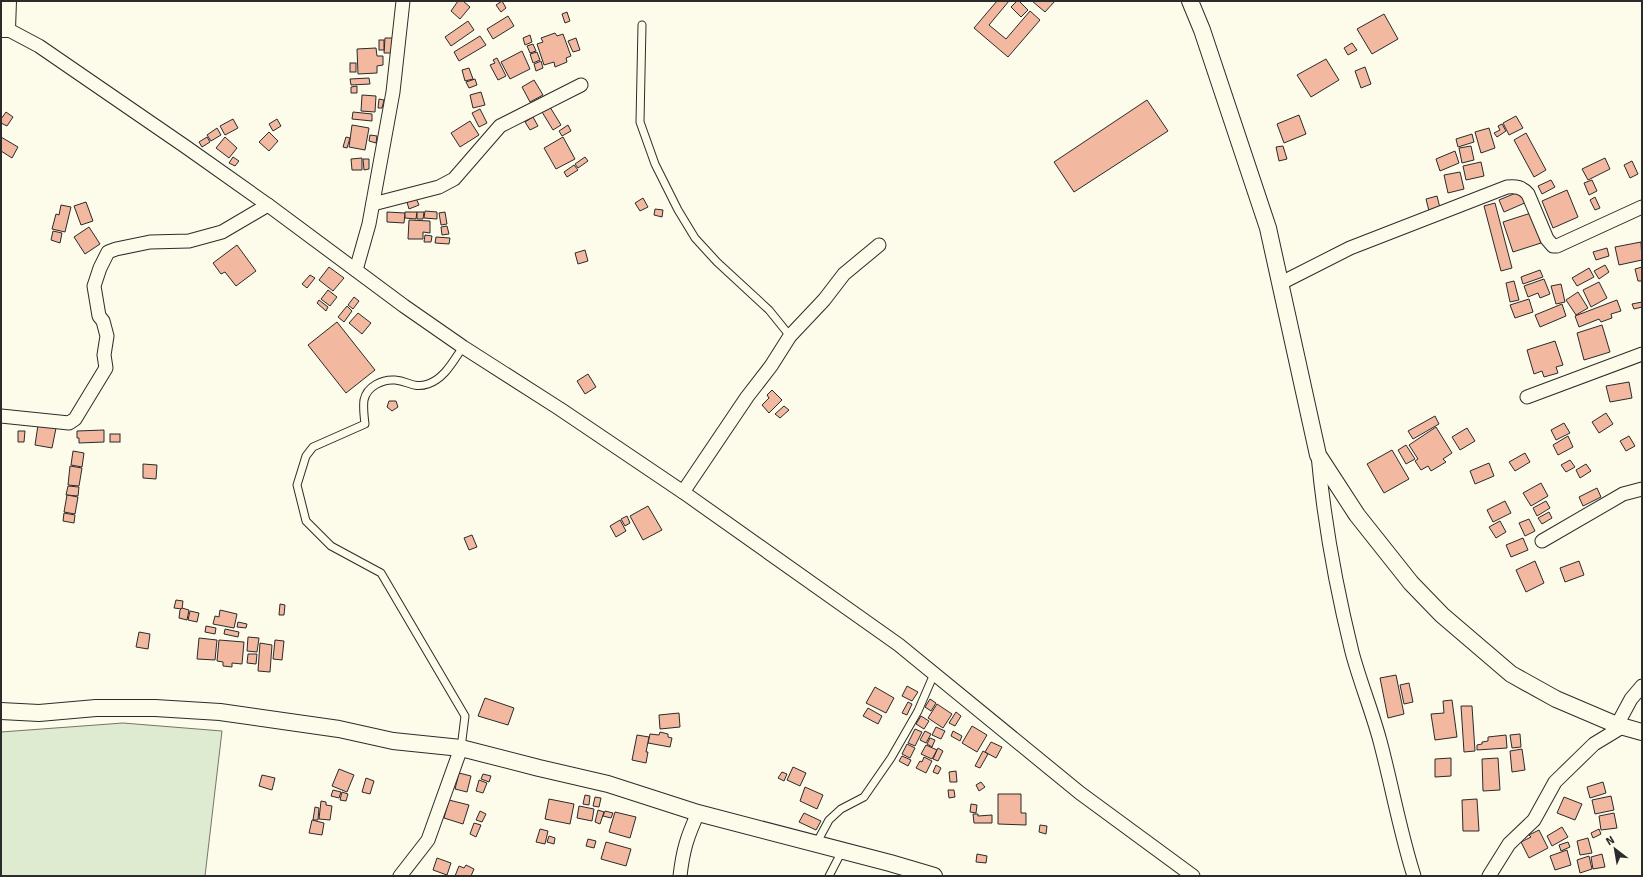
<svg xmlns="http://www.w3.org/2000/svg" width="1643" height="877" viewBox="0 0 1643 877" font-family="Signika,sans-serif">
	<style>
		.green { fill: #deebd1; stroke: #74746e }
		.building { fill: #f2b8a0; stroke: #2b2b2b }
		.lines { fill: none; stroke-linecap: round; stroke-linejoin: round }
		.service-casing { stroke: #2b2b2b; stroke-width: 9 }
		.minor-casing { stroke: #2b2b2b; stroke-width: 15 }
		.tertiary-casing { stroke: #2b2b2b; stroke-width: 18 }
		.service { stroke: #fdfbea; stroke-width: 7 }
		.minor { stroke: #fdfbea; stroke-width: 13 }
		.tertiary { stroke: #fdfbea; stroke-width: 16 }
	</style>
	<rect width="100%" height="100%" fill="#fdfbea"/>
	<polygon class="green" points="123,723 222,731 205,876 1,876 1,732"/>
	<g class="building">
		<polygon points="458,1 463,1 470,7 460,19 451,11"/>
		<polygon points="502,1 506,8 501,12 496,5"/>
		<polygon points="997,1 1009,1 989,25 1006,39 1030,11 1040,20 1008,57 974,28"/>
		<polygon points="1017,1 1019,1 1028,10 1021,17 1011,7"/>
		<polygon points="1032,1 1055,1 1045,12"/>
		<polygon points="567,12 570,21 565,23 562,14"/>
		<polygon points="1384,14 1398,39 1372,54 1357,29"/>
		<polygon points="508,16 514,26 493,39 487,29"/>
		<polygon points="468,21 474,30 451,46 445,37"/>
		<polygon points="555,33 557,36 563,34 571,56 566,58 567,62 555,67 554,62 544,65 537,44 543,42 541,38"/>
		<polygon points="530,35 532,42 525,45 523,38"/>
		<polygon points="480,36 486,45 459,61 454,52"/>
		<polygon points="385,38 395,38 395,53 384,53"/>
		<polygon points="576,38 580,50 573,52 568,41"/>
		<rect x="379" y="40" width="5" height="10"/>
		<polygon points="1352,43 1357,50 1348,55 1344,48"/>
		<polygon points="533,44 536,51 530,53 527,46"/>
		<polygon points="376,48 377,56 383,56 383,65 377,66 377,73 358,74 357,49"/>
		<polygon points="522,51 530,69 510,79 501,62"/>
		<polygon points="537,52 540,60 533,63 530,54"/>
		<polygon points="497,58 506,76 498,80 490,65 495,63 493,60"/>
		<polygon points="1326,59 1339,80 1311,97 1297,75"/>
		<polygon points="541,61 543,68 536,71 534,64"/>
		<rect x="350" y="63" width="6" height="9"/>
		<polygon points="1365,67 1371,84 1361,88 1355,71"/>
		<polygon points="469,68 473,79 465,81 462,70"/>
		<polygon points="369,78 370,84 351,85 350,79"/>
		<polygon points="475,79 477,85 469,88 466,82"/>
		<polygon points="534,80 543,95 530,102 522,87"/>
		<polygon points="357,86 357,93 351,93 351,87"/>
		<polygon points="481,92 485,105 473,108 470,95"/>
		<polygon points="362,95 376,96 375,112 361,111"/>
		<polygon points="379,99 384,100 382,108 378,108"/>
		<polygon points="1147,100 1168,131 1074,192 1054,162"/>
		<polygon points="550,107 561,125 553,130 542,112"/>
		<polygon points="480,109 487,123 479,127 472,113"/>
		<polygon points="6,112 13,117 7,126 1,123 1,119"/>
		<polygon points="353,112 372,114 372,121 352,119"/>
		<polygon points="1299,115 1306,134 1284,143 1277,124"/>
		<polygon points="1516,116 1523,128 1509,135 1503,123"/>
		<polygon points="533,117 538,126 530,130 525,122"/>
		<polygon points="233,119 238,128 225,135 220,126"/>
		<polygon points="277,119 281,126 273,131 269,124"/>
		<polygon points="470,121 479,135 460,147 451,133"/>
		<polygon points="1502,124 1506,131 1497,137 1494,133 1500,130 1498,126"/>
		<polygon points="352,125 369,128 365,150 349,147"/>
		<polygon points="568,125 571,131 562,136 559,131"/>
		<polygon points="217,128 221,135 211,141 207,135"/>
		<polygon points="1489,128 1495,148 1481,153 1475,132"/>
		<polygon points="269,132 278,141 269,151 259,142"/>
		<polygon points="1526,133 1546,170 1534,177 1514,140"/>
		<polygon points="1472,134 1474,142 1458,147 1456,139"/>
		<polygon points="370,135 377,136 376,143 369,141"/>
		<polygon points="1,137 18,147 12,158 1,151"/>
		<polygon points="207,137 210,142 202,147 199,142"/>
		<polygon points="225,137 237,148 229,158 216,148"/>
		<polygon points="346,137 350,138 347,148 343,147"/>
		<polygon points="563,137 575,159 556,169 544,148"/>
		<polygon points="1283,146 1287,159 1279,161 1276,147"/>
		<polygon points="1471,146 1474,160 1462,163 1459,148"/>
		<polygon points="1455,151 1459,163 1440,171 1436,159"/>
		<polygon points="233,157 239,161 235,166 229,163"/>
		<polygon points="585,157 588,161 578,168 575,164"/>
		<polygon points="362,158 362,170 352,170 351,159"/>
		<polygon points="1605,158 1610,169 1588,180 1582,169"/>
		<polygon points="363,159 369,159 369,169 364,170"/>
		<polygon points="1632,161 1638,174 1630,178 1624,165"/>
		<polygon points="1481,162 1484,176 1466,180 1463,166"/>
		<polygon points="574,165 578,170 567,177 564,172"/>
		<polygon points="1460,172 1464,189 1448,193 1444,175"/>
		<polygon points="1551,180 1555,187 1542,194 1538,186"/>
		<polygon points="1592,180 1597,191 1589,195 1584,183"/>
		<polygon points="1523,190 1527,202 1504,212 1499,200"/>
		<polygon points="1567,190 1578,217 1553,228 1542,201"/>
		<polygon points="415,196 419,205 409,209 406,199"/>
		<polygon points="1437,196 1440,208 1429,211 1426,199"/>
		<polygon points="1595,197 1600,208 1595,210 1590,200"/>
		<polygon points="643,198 648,207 640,211 635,203"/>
		<polygon points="86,202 93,221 81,225 74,206"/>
		<polygon points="1495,203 1512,268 1501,271 1484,206"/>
		<polygon points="61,205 71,207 65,232 52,229 56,214 59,215"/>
		<polygon points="655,209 663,210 662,217 654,215"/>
		<polygon points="425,211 437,212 437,219 424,218"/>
		<polygon points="387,212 405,213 404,223 387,222"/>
		<polygon points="405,212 417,212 416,219 405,218"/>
		<polygon points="417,212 424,212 423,219 417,219"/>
		<polygon points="445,212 447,224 441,225 439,213"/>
		<polygon points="1531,213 1541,243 1513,252 1503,222"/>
		<polygon points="409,220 430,221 430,233 423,232 423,239 408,239"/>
		<polygon points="447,226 449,234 442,235 441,227"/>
		<polygon points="89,227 100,244 85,254 74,237"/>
		<polygon points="53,231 62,233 60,243 51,240"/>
		<polygon points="425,235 432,236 431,242 424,242"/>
		<polygon points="436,237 450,238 449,244 435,243"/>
		<polygon points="1641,242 1642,260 1619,265 1615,247"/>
		<polygon points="237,245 256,271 236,286 225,272 221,274 213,263"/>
		<polygon points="1607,248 1609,256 1596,260 1593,252"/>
		<polygon points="585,250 588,261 578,264 575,253"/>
		<polygon points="1605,265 1609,272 1599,279 1594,271"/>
		<polygon points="329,267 344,278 333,291 319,280"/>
		<polygon points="1642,267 1642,281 1638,281 1635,269"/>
		<polygon points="1589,268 1594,277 1577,286 1572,278"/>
		<polygon points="1540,270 1543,277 1523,284 1521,277"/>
		<polygon points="310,275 315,278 307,288 302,284"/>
		<polygon points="1544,279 1550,294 1540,298 1538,293 1528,297 1524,286"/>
		<polygon points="1514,281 1519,300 1510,302 1506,283"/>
		<polygon points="1599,282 1607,298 1591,307 1583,290"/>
		<polygon points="1561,284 1565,302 1556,304 1551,286"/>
		<polygon points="328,290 337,297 330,306 321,299"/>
		<polygon points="1578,292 1588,308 1576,315 1566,300"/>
		<polygon points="354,297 359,301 353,309 348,305"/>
		<polygon points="1529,299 1533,312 1515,318 1510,305"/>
		<polygon points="319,300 328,307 326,311 317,303"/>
		<polygon points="1617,300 1621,311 1611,314 1612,318 1601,322 1599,319 1579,327 1575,316"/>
		<polygon points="1642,302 1642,307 1634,309 1632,304"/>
		<polygon points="1562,304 1566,316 1540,327 1535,315"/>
		<polygon points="347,306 352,311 344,322 338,317"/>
		<polygon points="358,313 371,323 362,334 349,323"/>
		<polygon points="337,322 375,370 346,393 308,345"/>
		<polygon points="1602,325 1610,352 1584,360 1577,333"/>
		<polygon points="1555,341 1563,365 1556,367 1558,373 1544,377 1542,371 1534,374 1527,350"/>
		<polygon points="588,374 596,387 585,394 577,381"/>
		<polygon points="1629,382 1632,398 1610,402 1606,386"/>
		<polygon points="772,390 782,400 769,413 762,405 769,398 767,395"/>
		<polygon points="389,401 396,401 398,407 392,411 387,407"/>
		<polygon points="784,406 789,410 780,418 775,414"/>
		<polygon points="1606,413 1613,424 1599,433 1592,422"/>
		<polygon points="1435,416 1439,424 1413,439 1408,431"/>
		<polygon points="1564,423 1570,433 1556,440 1551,430"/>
		<polygon points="38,425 56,428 52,448 35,445"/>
		<polygon points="1436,427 1452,453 1443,459 1446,462 1431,471 1428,466 1421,470 1415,461 1418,459 1409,445"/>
		<polygon points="1467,428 1475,441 1460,450 1452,437"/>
		<polygon points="104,430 104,442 79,443 79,438 77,438 77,431"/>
		<polygon points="18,431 25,431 24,442 18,442"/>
		<rect x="110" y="434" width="10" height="8"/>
		<polygon points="1568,436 1573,447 1558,455 1553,445"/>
		<polygon points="1629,436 1635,446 1626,451 1620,441"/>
		<polygon points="1406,445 1415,459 1406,464 1398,450"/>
		<polygon points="1392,450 1409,479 1384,493 1367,464"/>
		<polygon points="73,451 84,453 82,467 71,465"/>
		<polygon points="1525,453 1530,462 1515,471 1509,462"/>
		<polygon points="1570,460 1575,467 1566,472 1561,465"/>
		<polygon points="1489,463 1494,476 1475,484 1470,471"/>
		<polygon points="143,464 157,465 156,479 143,478"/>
		<polygon points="1586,464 1591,471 1580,478 1576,470"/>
		<polygon points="70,466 82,468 79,486 68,485"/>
		<polygon points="1541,483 1548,496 1531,506 1523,493"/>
		<polygon points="68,486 79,487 78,496 66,495"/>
		<polygon points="1597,488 1601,497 1583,506 1579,497"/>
		<polygon points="67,495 78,497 75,514 64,512"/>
		<polygon points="1505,501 1511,513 1493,522 1487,510"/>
		<polygon points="1546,501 1550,508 1537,516 1533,508"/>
		<polygon points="648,506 662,530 643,540 630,516"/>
		<polygon points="1549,512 1552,518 1542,524 1538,518"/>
		<polygon points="64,513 75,515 74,523 63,521"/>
		<polygon points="627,516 630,523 625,526 621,519"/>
		<polygon points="1529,519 1535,531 1525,536 1519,523"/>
		<polygon points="620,520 626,531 616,537 610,526"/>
		<polygon points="1500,521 1506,532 1496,538 1489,527"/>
		<polygon points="472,535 477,547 469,550 464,538"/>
		<polygon points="1523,538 1528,550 1511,557 1506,545"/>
		<polygon points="1535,561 1544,583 1526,592 1516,570"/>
		<polygon points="1579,561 1584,575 1565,582 1560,568"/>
		<polygon points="176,600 183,601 182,609 174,608"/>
		<polygon points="280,604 285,605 284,615 279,615"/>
		<polygon points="182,608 189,610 187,620 179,618 180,610"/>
		<polygon points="220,610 237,614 234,628 213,624 215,616 219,617"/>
		<polygon points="190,611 199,613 197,622 188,620"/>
		<polygon points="238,622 247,624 246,628 237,627"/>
		<polygon points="206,626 216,628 215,634 205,632"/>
		<polygon points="225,629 239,632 238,637 224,634"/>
		<polygon points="139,632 150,634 148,649 136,647"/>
		<polygon points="248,637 259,638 257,652 247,651"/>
		<polygon points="199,638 217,640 215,660 197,659"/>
		<polygon points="219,640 244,642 242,664 232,663 232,667 223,666 223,662 217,661"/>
		<polygon points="275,640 284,641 282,660 273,659"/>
		<polygon points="260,643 272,645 270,672 258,671"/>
		<polygon points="248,654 257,654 256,664 247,663"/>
		<polygon points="1396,675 1404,714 1388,718 1380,678"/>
		<polygon points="1409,683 1413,702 1404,704 1400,685"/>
		<polygon points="907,686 918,692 912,701 902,696"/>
		<polygon points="875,687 894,698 886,713 866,703"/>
		<polygon points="485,698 514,708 508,725 478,716"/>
		<polygon points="930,699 936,703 931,711 925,707"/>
		<polygon points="1452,700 1457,737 1435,740 1431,714 1444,713 1443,701"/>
		<polygon points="908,702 912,704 907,715 902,713"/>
		<polygon points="937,704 952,714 943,728 928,718"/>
		<polygon points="1461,706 1472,706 1475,751 1464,752"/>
		<polygon points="868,708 882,716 878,724 863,716"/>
		<polygon points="956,712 961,716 955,726 949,723"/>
		<polygon points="679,713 680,727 660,729 659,715"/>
		<polygon points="921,716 929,721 924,729 916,724"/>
		<polygon points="972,726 987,735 977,752 962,743"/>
		<polygon points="936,727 945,731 941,739 932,735"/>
		<polygon points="915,729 922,732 915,746 908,743"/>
		<polygon points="925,731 931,734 926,743 920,740"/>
		<polygon points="953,731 962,736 960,741 951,736"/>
		<polygon points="660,732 668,734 668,737 672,738 670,747 648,743 650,734 659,735"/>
		<polygon points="1520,734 1521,747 1512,748 1510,735"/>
		<polygon points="637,735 649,737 646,752 648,752 646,763 632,760"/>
		<polygon points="1506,735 1507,748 1477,750 1477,745 1482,744 1482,742 1488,741 1488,737"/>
		<polygon points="930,738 935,740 932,747 927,744"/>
		<polygon points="991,742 1002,747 996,758 985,752"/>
		<polygon points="907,744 915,748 910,758 902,754"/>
		<polygon points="926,745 937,750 932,759 921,754"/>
		<polygon points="938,748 943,751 938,761 933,759"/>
		<polygon points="1522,749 1525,770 1512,772 1510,751"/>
		<polygon points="983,751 988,754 980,768 975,766"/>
		<polygon points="902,756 911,760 908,766 899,761"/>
		<polygon points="924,757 932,761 926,773 916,768 920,761 922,762"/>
		<polygon points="1451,758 1451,776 1435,777 1435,759"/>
		<polygon points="1498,758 1500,790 1483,791 1482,759"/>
		<polygon points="936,765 941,768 938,774 933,772"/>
		<polygon points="793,767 806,773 800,786 787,780"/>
		<polygon points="339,769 354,775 347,792 332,786"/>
		<polygon points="956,771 957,782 950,782 949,772"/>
		<polygon points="782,772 787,774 784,781 778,778"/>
		<polygon points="459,773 471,776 467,792 455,789"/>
		<polygon points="483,774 491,776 489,782 481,779"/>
		<polygon points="262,775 275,778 272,790 259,786"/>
		<polygon points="366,778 374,781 370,794 362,792"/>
		<polygon points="479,780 487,783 483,793 476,791"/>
		<polygon points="981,782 985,787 979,791 976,785"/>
		<polygon points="1603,782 1606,793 1590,798 1587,787"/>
		<polygon points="805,787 823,795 817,809 800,801"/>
		<polygon points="333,790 341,792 339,798 331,796"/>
		<polygon points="948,790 954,790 955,797 949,798"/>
		<polygon points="342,792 348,794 346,801 340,800"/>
		<polygon points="998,794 1021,794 1021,813 1026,813 1026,825 998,824"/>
		<polygon points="585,795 590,796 589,805 583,804"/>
		<polygon points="1611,796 1614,810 1595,814 1592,800"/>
		<polygon points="595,797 601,798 599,807 593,806"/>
		<polygon points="1564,797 1582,804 1575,820 1557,813"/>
		<polygon points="549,799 574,804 570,824 545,819"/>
		<polygon points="1477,799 1479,831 1463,831 1462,800"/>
		<polygon points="449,800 469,805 463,824 444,818"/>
		<polygon points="321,801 326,802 326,805 332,806 330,820 319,819"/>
		<polygon points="971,804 977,805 976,813 970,812"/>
		<polygon points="579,806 594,809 592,821 577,818"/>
		<polygon points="315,807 319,808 318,820 313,820"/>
		<polygon points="598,810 604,812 600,824 595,822"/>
		<polygon points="480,811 486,814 482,822 476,820"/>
		<polygon points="605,811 613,813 611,818 603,816"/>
		<polygon points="615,812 636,817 630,838 609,832"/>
		<polygon points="804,813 821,821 816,830 799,822"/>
		<polygon points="1614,813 1617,828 1601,830 1599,816"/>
		<polygon points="973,814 978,814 978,816 992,815 992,823 974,823"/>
		<polygon points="312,820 324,823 322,835 309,833"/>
		<polygon points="474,823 481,825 476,837 470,834"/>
		<polygon points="1040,825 1047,826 1046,834 1039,832"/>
		<polygon points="1562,827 1568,837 1552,846 1547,836"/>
		<polygon points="540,829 548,831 545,844 536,842"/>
		<polygon points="1599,829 1601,834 1593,838 1591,833"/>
		<polygon points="1539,830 1548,848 1529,858 1521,842 1531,837 1529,835"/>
		<polygon points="549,836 555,838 554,844 547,842"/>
		<polygon points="1588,838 1592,853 1580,855 1577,841"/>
		<polygon points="588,839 596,841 594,848 586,846"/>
		<polygon points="606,842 631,849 626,866 601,859"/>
		<polygon points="1568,842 1570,847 1561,851 1559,845"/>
		<polygon points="1567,850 1571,865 1555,870 1550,856"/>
		<polygon points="977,854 987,856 986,863 976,862"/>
		<polygon points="1602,854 1605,867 1593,869 1591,857"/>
		<polygon points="1589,856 1592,869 1580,873 1577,860"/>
		<polygon points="437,858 451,863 447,875 433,870"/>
		<polygon points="466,865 474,869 471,876 455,876 459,866 464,868"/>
	</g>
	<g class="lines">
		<defs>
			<g id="service">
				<polyline points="642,25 640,122 655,164 678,210 695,238 717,262 769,310 790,336"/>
				<path d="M461,748l4,-32 -84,-143 -50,-27 -25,-25 -9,-36 9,-29 7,-9 52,-23c-1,-8 -2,-17 -1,-24 3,-14 19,-21 31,-20 14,1 18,9 33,4 17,-6 25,-23 35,-37"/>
				<polyline points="816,844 829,820 841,809 864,797 891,758 918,711 934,674"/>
				<polyline points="829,876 842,851"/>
			</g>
			<g id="minor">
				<polyline points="7,29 39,46 186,147 268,205 404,306 463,347 560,409 683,492 899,645 1080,793 1193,876"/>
				<polyline points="373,204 439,187 454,179 500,126 581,85"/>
				<polyline points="356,270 369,224 393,92 403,1"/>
				<path d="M1281,283l69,-35 157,-61c9,-1 15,0 21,7l19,45 6,7h4l85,-39"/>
				<polyline points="1527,397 1642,354"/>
				<polyline points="1,416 69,423 75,419 106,368 104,355 107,336 103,321 99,316 94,286 100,268 108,252 116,249 150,242 189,241 222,232 268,205"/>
				<path d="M1318,455c6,67 18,132 34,197 8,30 20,59 28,89 12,45 20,91 34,135"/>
				<polyline points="683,492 747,397 771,366 790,336 824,300 844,274 879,245"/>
				<polyline points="1542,541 1623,494 1642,489"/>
				<polyline points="1617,725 1631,699 1642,686"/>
				<polyline points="400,876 428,840 461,748"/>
				<path d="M680,876c3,-26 7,-39 18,-63"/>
				<polyline points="1489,876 1509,844 1534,820 1555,782 1594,744 1622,727"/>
			</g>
			<g id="tertiary">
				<polyline points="1190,1 1202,30 1268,228 1318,455 1357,515 1411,583 1442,615 1511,674 1556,699 1617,725 1642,732"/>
				<polyline points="1,29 7,29 8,1"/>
				<polyline points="1,711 39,713 96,708 155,708 220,712 339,729 393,741 461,748 539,768 608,784 698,813 890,863 934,876"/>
			</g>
		</defs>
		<use href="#service" class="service-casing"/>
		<use href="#minor" class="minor-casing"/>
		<use href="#tertiary" class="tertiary-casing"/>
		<use href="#service" class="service"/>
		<use href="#minor" class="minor"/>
		<use href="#tertiary" class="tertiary"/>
	</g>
	<rect width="1643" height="877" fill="none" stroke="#2b2b2b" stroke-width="4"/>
	<g transform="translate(1615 849) rotate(329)" stroke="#fdfbea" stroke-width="3" paint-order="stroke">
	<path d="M0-3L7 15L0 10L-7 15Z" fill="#2b2b2b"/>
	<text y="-6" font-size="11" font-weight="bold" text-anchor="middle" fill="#2b2b2b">N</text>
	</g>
</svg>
